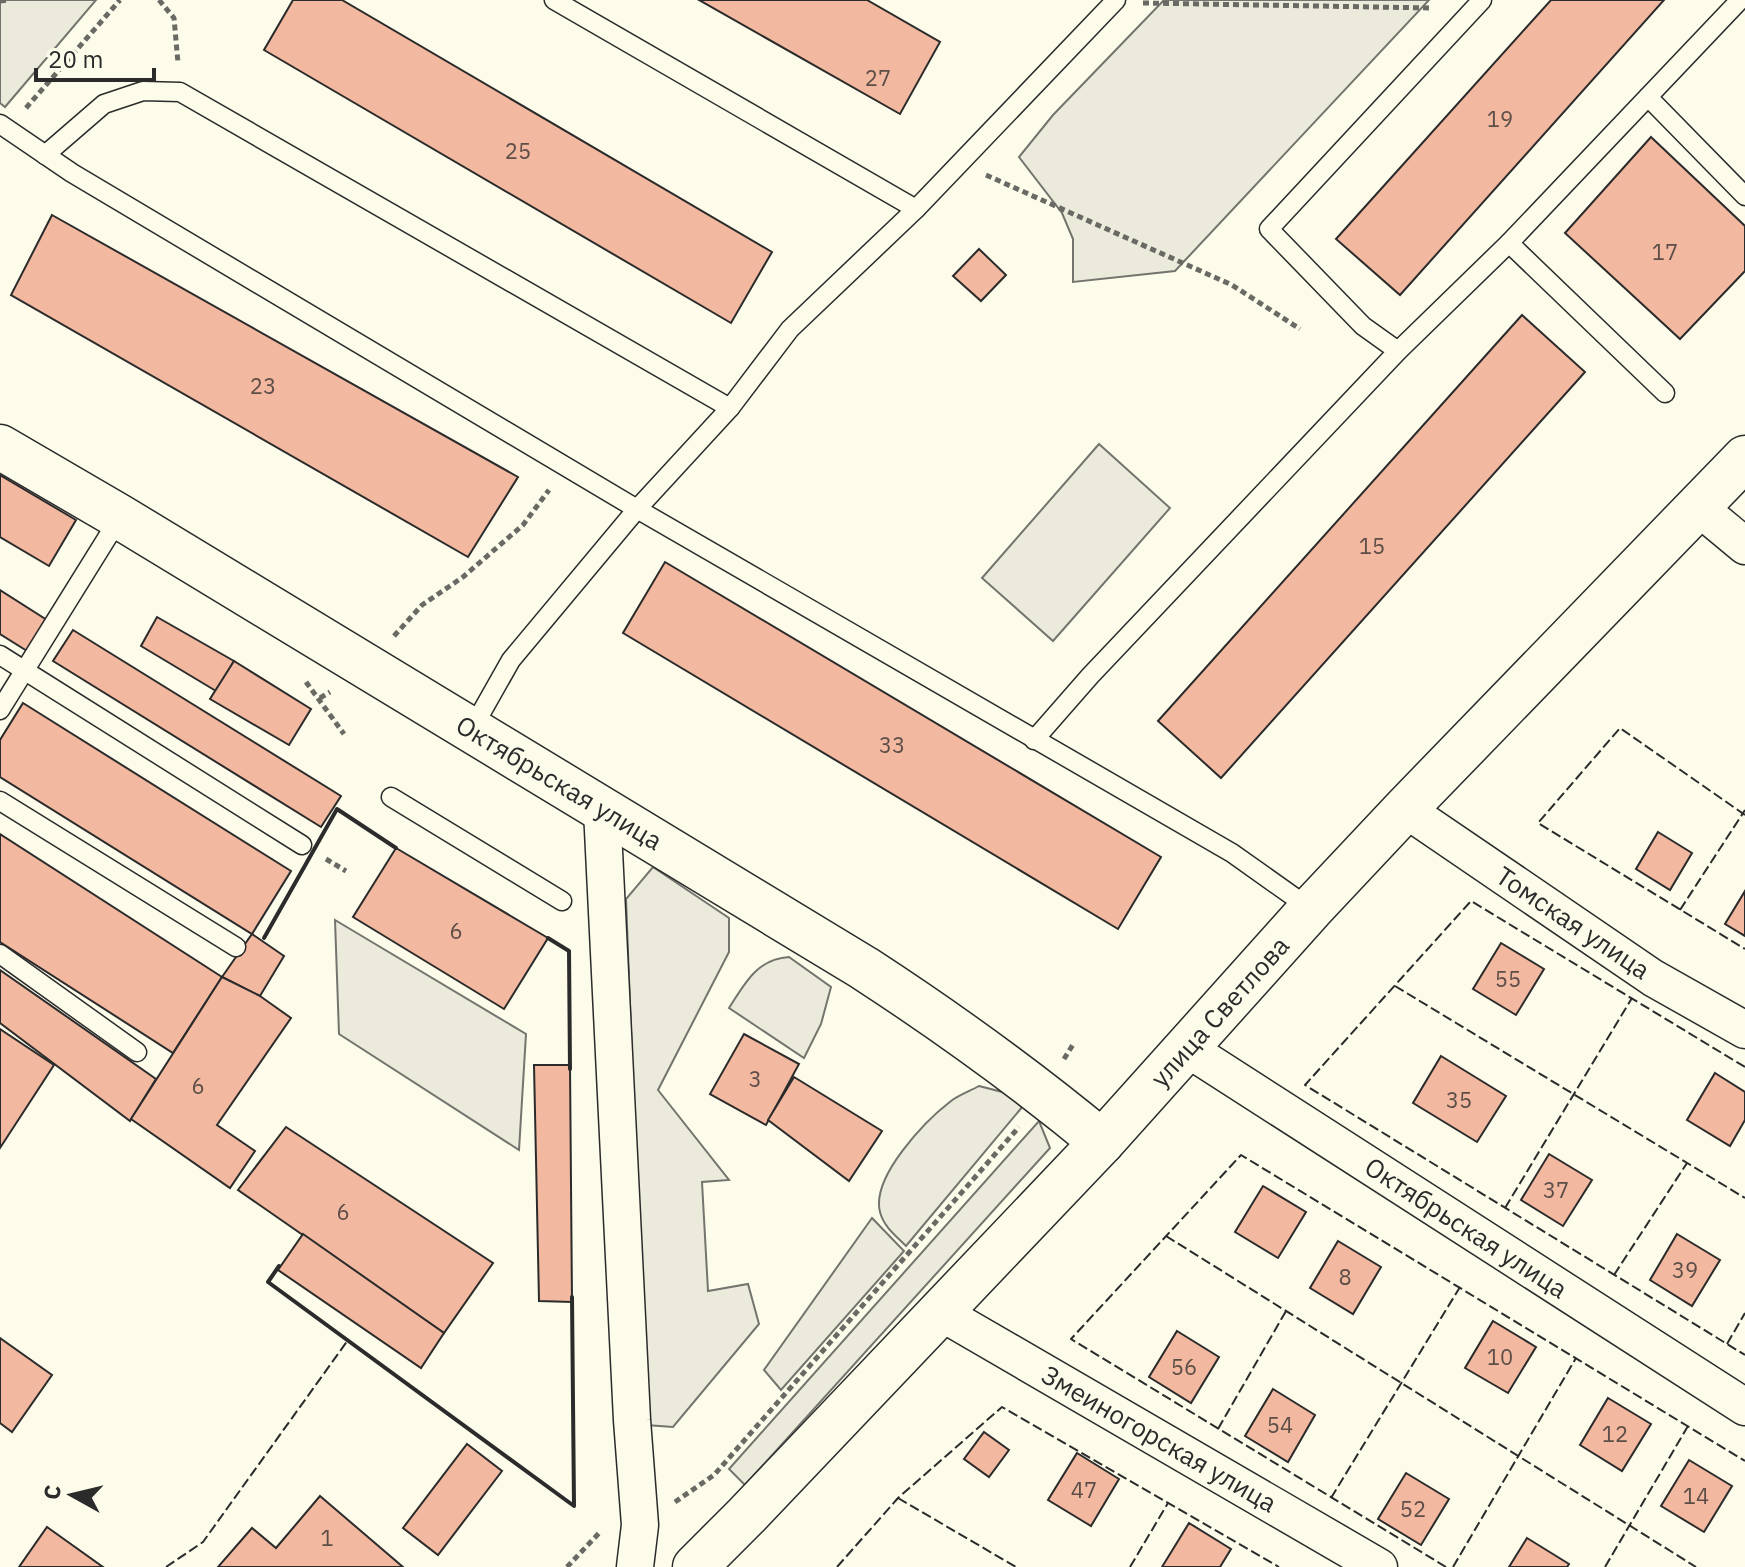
<svg xmlns="http://www.w3.org/2000/svg" width="1745" height="1567" viewBox="0 0 1745 1567" font-family="'IBM Plex Sans',sans-serif">
	<style>
		.green { fill: #ecebdb; stroke: #74746e; stroke-width: 2 }
		.parking { fill: #eceadb; stroke: #74746e; stroke-width: 2 }
		.building { fill: #f2b8a0; stroke: #2b2b2b; stroke-width: 2 }
		.lines { fill: none; stroke-linecap: round; stroke-linejoin: round }
		.lane-casing { stroke: #2b2b2b; stroke-width: 21 }
		.street-casing { stroke: #2b2b2b; stroke-width: 39 }
		.secondary-casing { stroke: #2b2b2b; stroke-width: 47 }
		.path { stroke: #6a6964; stroke-width: 5; stroke-dasharray: 6 4; stroke-linecap: butt }
		.lane { stroke: #fdfbea; stroke-width: 18 }
		.street { stroke: #fdfbea; stroke-width: 36 }
		.secondary { stroke: #fdfbea; stroke-width: 44 }
		.fence { stroke: #2b2b2b; stroke-width: 2; stroke-dasharray: 10 4; stroke-linecap: butt }
		.wall { stroke: #2b2b2b; stroke-width: 4 }
		.labels { text-anchor: middle; stroke-width: 6; stroke-linejoin: round; paint-order: stroke }
		.number-label { font-size: 22px; fill: #5d4e48 }
		.street-label { font-size: 26px; fill: #2b2b2b; stroke: #fdfbea }
	</style>
	<rect width="100%" height="100%" fill="#fdfbea"/>
	<g class="green">
		<polygon points="0,0 96,0 5,107 0,103"/>
		<polygon points="1164,0 1429,0 1175,271 1073,282 1073,239 1062,213 1019,157 1053,115"/>
		<polygon points="1099,444 1170,508 1053,641 982,578"/>
		<polygon points="653,867 729,918 729,952 658,1090 729,1180 702,1182 708,1291 748,1284 759,1324 673,1427 646,1425 626,899"/>
		<path d="M789,957l42,30 -10,37 -17,34 -75,-50c16,-25 28,-49 60,-51z"/>
		<path d="M979,1086l31,8 13,12 -117,140c-11,-11 -22,-19 -26,-34 -9,-35 45,-91 71,-111 8,-6 19,-10 28,-15z"/>
		<polygon points="1039,1121 1050,1148 745,1485 729,1469"/>
	</g>
	<g class="parking">
		<polygon points="335,920 526,1034 519,1150 339,1034"/>
		<polygon points="872,1218 904,1251 781,1390 764,1370"/>
	</g>
	<g class="building">
		<polygon points="293,0 342,0 772,252 731,323 264,50"/>
		<polygon points="699,0 867,0 940,42 900,114"/>
		<polygon points="1551,0 1664,0 1400,295 1336,239"/>
		<polygon points="1651,137 1745,226 1745,271 1680,339 1565,233"/>
		<polygon points="52,215 518,477 468,557 11,295"/>
		<polygon points="979,249 1006,275 981,301 953,276"/>
		<polygon points="1522,315 1585,372 1221,778 1158,721"/>
		<polygon points="0,475 76,520 49,566 0,537"/>
		<polygon points="665,562 1161,857 1118,929 623,633"/>
		<polygon points="0,590 47,620 27,651 0,634"/>
		<polygon points="157,617 234,661 216,691 141,646"/>
		<polygon points="73,630 341,796 321,827 53,661"/>
		<polygon points="234,661 311,709 289,745 210,699"/>
		<polygon points="23,703 291,871 252,934 0,777 0,740"/>
		<polygon points="1658,832 1692,853 1670,890 1636,869"/>
		<polygon points="0,834 222,977 173,1053 0,942"/>
		<polygon points="396,848 548,938 504,1009 353,917"/>
		<polygon points="1745,891 1745,936 1725,924"/>
		<polygon points="252,934 284,956 260,996 222,977"/>
		<polygon points="1501,943 1544,969 1516,1015 1473,989"/>
		<polygon points="0,970 156,1079 130,1121 0,1023"/>
		<polygon points="222,977 260,996 291,1018 217,1125 255,1151 230,1188 131,1119"/>
		<polygon points="0,1029 54,1065 0,1148"/>
		<polygon points="744,1034 799,1064 766,1125 710,1094"/>
		<polygon points="1441,1056 1506,1096 1477,1142 1413,1103"/>
		<polygon points="534,1065 570,1065 572,1302 539,1301"/>
		<polygon points="1715,1073 1745,1092 1745,1120 1730,1146 1687,1120"/>
		<polygon points="794,1077 882,1131 849,1181 768,1120"/>
		<polygon points="286,1127 493,1263 444,1333 238,1190"/>
		<polygon points="1549,1154 1592,1180 1563,1226 1521,1200"/>
		<polygon points="1263,1186 1306,1212 1278,1258 1235,1232"/>
		<polygon points="303,1234 444,1333 421,1368 278,1270"/>
		<polygon points="1677,1234 1720,1260 1692,1306 1650,1280"/>
		<polygon points="1338,1241 1381,1267 1353,1314 1310,1288"/>
		<polygon points="1493,1321 1536,1347 1508,1393 1465,1368"/>
		<polygon points="1177,1331 1219,1357 1191,1403 1149,1377"/>
		<polygon points="0,1338 52,1375 12,1432 0,1423"/>
		<polygon points="1273,1389 1315,1415 1288,1462 1245,1436"/>
		<polygon points="1608,1398 1651,1424 1622,1471 1580,1445"/>
		<polygon points="984,1432 1009,1450 989,1477 964,1459"/>
		<polygon points="467,1444 502,1471 438,1555 403,1528"/>
		<polygon points="1077,1453 1119,1479 1091,1526 1048,1500"/>
		<polygon points="1689,1460 1732,1486 1704,1532 1661,1506"/>
		<polygon points="1406,1473 1449,1499 1421,1545 1378,1519"/>
		<polygon points="320,1496 403,1567 218,1567 252,1528 276,1548"/>
		<polygon points="1189,1523 1231,1549 1220,1567 1162,1567"/>
		<polygon points="47,1527 103,1567 19,1567"/>
		<polygon points="1527,1538 1569,1564 1567,1567 1509,1567"/>
	</g>
	<g class="lines">
		<defs>
			<g id="lane">
				<polyline points="554,0 916,209"/>
				<polyline points="1648,97 1745,196"/>
				<polyline points="0,124 72,173 637,509 1232,853 1311,909"/>
				<polyline points="45,155 104,104 143,91 180,92 730,408"/>
				<polyline points="1509,243 1665,393"/>
				<polyline points="1398,351 1363,326 1269,229 1482,0"/>
				<polyline points="0,655 302,845"/>
				<polyline points="0,710 120,517"/>
				<polyline points="472,729 511,660 637,509 730,408 790,329 916,209 1116,0"/>
				<polyline points="1034,740 1090,676 1398,351 1509,243 1740,0"/>
				<polyline points="391,797 562,901"/>
				<polyline points="0,801 236,947"/>
				<polyline points="0,954 137,1052"/>
			</g>
			<g id="street">
				<polyline points="1698,507 1745,546"/>
				<polyline points="1405,809 1653,978 1745,1030"/>
				<polyline points="602,810 632,1420 640,1525 635,1567"/>
				<polyline points="1188,1049 1745,1407"/>
				<polyline points="940,1312 1379,1567"/>
			</g>
			<g id="secondary">
				<path d="M0,447l120,70 744,451c83,54 162,111 238,174"/>
				<polyline points="695,1567 747,1515 1102,1142 1311,909 1405,809 1745,458"/>
			</g>
		</defs>
		<use href="#lane" class="lane-casing"/>
		<use href="#street" class="street-casing"/>
		<use href="#secondary" class="secondary-casing"/>
		<g class="path">
			<polyline points="159,0 174,18 178,63"/>
			<polyline points="0,1 8,0"/>
			<polyline points="1143,3 1433,8"/>
			<polyline points="26,108 120,0"/>
			<polyline points="986,175 1232,285 1300,329"/>
			<polyline points="394,636 422,605 463,577 523,525 549,490"/>
			<polyline points="306,682 344,734"/>
			<polyline points="320,698 330,692"/>
			<polyline points="326,859 346,871"/>
			<polyline points="1064,1059 1074,1043"/>
			<polyline points="675,1502 714,1475 1019,1127"/>
			<polyline points="567,1567 601,1531"/>
		</g>
		<use href="#lane" class="lane"/>
		<use href="#street" class="street"/>
		<use href="#secondary" class="secondary"/>
		<g class="fence">
			<polyline points="1745,815 1620,728 1538,823 1745,949"/>
			<polyline points="1680,910 1745,810"/>
			<polyline points="1395,986 1745,1198"/>
			<polyline points="1745,1067 1471,901 1305,1085 1745,1355"/>
			<polyline points="1505,1208 1632,998"/>
			<polyline points="1166,1236 1696,1567"/>
			<polyline points="1614,1275 1687,1163"/>
			<polyline points="1727,1344 1745,1313"/>
			<polyline points="1218,1429 1286,1311"/>
			<polyline points="898,1498 1016,1567"/>
			<polyline points="1331,1498 1460,1287"/>
			<polyline points="166,1567 203,1542 348,1340"/>
			<polyline points="837,1567 898,1498 1002,1407 1279,1567"/>
			<polyline points="1130,1567 1168,1503"/>
			<polyline points="1446,1567 1071,1339 1241,1155 1745,1461"/>
			<polyline points="1453,1567 1576,1358"/>
			<polyline points="1605,1567 1688,1426"/>
		</g>
		<g class="wall">
			<polyline points="264,938 337,809 396,848"/>
			<polyline points="548,938 569,951 570,1069"/>
			<polyline points="279,1266 268,1282 574,1506 572,1297"/>
		</g>
	</g>
	<g class="labels">
		<g class="number-label">
			<text x="878" y="86">27</text>
			<text x="1500" y="127">19</text>
			<text x="518" y="159">25</text>
			<text x="1665" y="260">17</text>
			<text x="263" y="394">23</text>
			<text x="1372" y="554">15</text>
			<text x="892" y="753">33</text>
			<text x="456" y="939">6</text>
			<text x="1508" y="987">55</text>
			<text x="755" y="1087">3</text>
			<text x="198" y="1094">6</text>
			<text x="1459" y="1108">35</text>
			<text x="1556" y="1198">37</text>
			<text x="343" y="1220">6</text>
			<text x="1685" y="1278">39</text>
			<text x="1345" y="1285">8</text>
			<text x="1500" y="1365">10</text>
			<text x="1184" y="1375">56</text>
			<text x="1280" y="1433">54</text>
			<text x="1615" y="1442">12</text>
			<text x="1084" y="1498">47</text>
			<text x="1696" y="1504">14</text>
			<text x="1413" y="1517">52</text>
			<text x="327" y="1546">1</text>
		</g>
		<g class="street-label">
			<text transform="translate(559 783) rotate(31)" y="9">Октябрьская улица</text>
			<text transform="translate(1573 923) rotate(34)" y="9">Томская улица</text>
			<text transform="translate(1220 1012) rotate(-48)" y="9">улица Светлова</text>
			<text transform="translate(1466 1228) rotate(33)" y="9">Октябрьская улица</text>
			<text transform="translate(1159 1439) rotate(30)" y="9">Змеиногорская улица</text>
		</g>
	</g>
	<g transform="translate(72 1495) rotate(278)" stroke="#fdfbea" stroke-width="6" paint-order="stroke">
	<path d="M0-6L14 30L0 20L-14 30Z" fill="#2b2b2b"/>
	<text y="-12" font-size="22" font-weight="bold" text-anchor="middle" fill="#2b2b2b">С</text>
	</g>
	<path d="M36 68v12h118v-12" fill="none" stroke="#2b2b2b" stroke-width="4"/>
	<text x="48" y="68" font-size="24" fill="#2b2b2b" stroke="#fdfbea" stroke-width="6" paint-order="stroke">20 m</text>
</svg>
